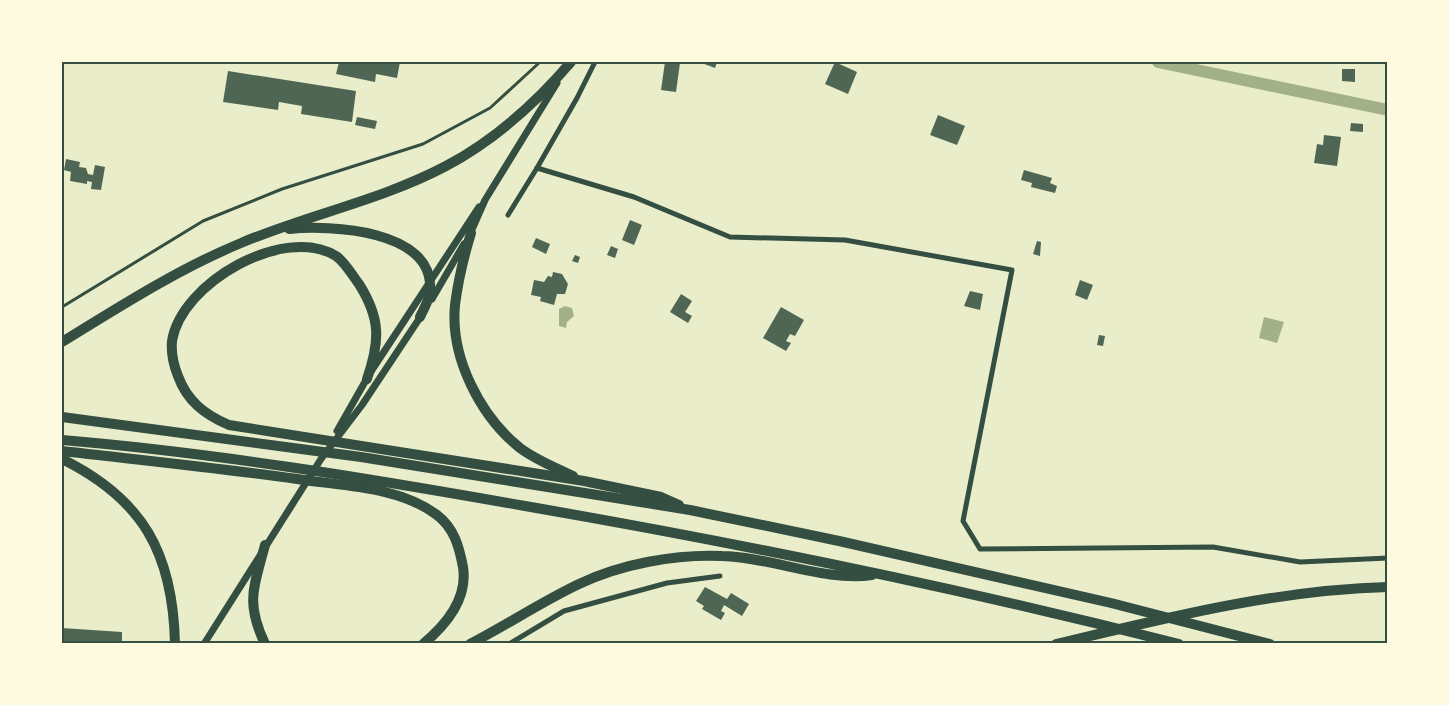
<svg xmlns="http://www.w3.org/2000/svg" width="1449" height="705" viewBox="0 0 1449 705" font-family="'Crimson Pro',serif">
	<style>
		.water { fill: #a3b18a }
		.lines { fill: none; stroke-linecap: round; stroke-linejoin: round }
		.canal { stroke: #a3b18a; stroke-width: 12 }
		.building { fill: #4f6655 }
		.service { stroke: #344e41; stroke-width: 3 }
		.minor { stroke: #344e41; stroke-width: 5 }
		.tertiary { stroke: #344e41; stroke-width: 7 }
		.motorway { stroke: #344e41; stroke-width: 10 }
		.neatline { fill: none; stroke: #344e41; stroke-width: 2 }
	</style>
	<rect width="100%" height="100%" fill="#e9edc9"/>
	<g class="water">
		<polygon points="565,306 572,308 574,316 567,322 566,328 559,326 559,309"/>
		<polygon points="1264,317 1284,322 1277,343 1259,338"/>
	</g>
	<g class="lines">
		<polyline class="canal" points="1158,62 1388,110"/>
	</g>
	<g class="building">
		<polygon points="339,62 400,62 397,78 376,74 375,82 336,74"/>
		<polygon points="665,62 680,63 676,92 661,90"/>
		<polygon points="699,62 717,62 715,68"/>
		<polygon points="835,62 857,72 848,94 825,84"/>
		<polygon points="1342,69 1355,69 1355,82 1342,81"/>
		<polygon points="228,71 356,91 352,122 301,114 302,106 279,102 278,110 223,102"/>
		<polygon points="938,115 965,126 957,145 930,135"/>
		<polygon points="357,117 377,121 375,129 355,125"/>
		<polygon points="1351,123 1363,124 1363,132 1350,131"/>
		<polygon points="1324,135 1341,137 1337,166 1314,163 1317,144 1323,145"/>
		<polygon points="66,159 80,162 79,167 86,168 88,174 93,175 95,165 105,167 101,190 91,189 92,182 87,181 87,184 70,181 71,172 64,170"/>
		<polygon points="1024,170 1052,178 1050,183 1057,186 1055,193 1031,187 1032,183 1021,180"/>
		<polygon points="630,220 642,225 634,245 622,240"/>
		<polygon points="536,238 550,244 546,254 532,247"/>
		<polygon points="1037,241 1041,242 1040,256 1033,254"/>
		<polygon points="611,246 618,249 615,258 607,255"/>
		<polygon points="575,255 580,257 578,263 572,261"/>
		<polygon points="553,272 562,274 568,284 565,294 557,294 554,305 540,301 541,297 531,295 534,280 544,282 548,276 552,277"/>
		<polygon points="1080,280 1093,285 1087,300 1075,295"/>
		<polygon points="970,291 983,294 980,310 964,306"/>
		<polygon points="681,294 692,301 685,312 692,316 688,323 670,312"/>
		<polygon points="781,307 804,320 795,336 790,334 786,341 791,343 786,351 763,338"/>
		<polygon points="1099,335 1105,336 1103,346 1097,345"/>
		<polygon points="705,587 727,599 731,593 749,604 742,616 724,605 721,611 725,613 721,620 702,609 704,606 696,601"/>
		<polygon points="62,628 122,632 122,644 62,644"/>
	</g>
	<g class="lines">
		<polyline class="service" points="62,307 203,221 282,189 423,144 490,108 540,62"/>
		<g class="minor">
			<polyline points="537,168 577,98 595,62"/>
			<polyline points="508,215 537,168 634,197 730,237 845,240 1012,270 963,521 980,549 1213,547 1300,562 1388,558"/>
			<polyline points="509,644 564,611 667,583 720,576"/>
		</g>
		<g class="tertiary">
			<polyline points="470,234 485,200 557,83"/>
			<polyline points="432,299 464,244"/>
			<polyline points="337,431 370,373 479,207"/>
			<polyline points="204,644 321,459 362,405 421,316"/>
		</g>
		<g class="motorway">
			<path d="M289,229c40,-4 146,0 141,62 0,8 -7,19 -10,26"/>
			<path d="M471,233c-7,23 -13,48 -16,72 -5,52 25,111 65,143 16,12 34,19 53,28"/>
			<path d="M62,342c57,-35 116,-73 179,-99 66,-28 141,-43 205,-77 49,-26 89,-62 125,-104"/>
			<path d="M367,379c13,-38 14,-60 -8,-95 -7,-9 -14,-22 -23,-28 -52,-32 -155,27 -164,85 -1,11 2,25 6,35 9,25 27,39 51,49l355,56 77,16 18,8"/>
			<polyline points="62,417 361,457 690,510 839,541 1111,603 1270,644"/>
			<path d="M62,440c155,13 310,39 463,66 220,38 438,83 654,138"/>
			<path d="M62,451c78,9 157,17 235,28 45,7 102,7 140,36 17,13 22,31 26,52 5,32 -17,58 -40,77"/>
			<path d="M62,459c81,40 111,94 113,185"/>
			<path d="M265,644c-20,-42 -11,-57 0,-99"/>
			<path d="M470,644c37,-19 71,-42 109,-60 42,-20 96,-30 143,-28 49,1 103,26 150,19"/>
			<path d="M1056,644c110,-26 218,-54 332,-57"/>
		</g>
	</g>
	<rect width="1449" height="705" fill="none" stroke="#fefae0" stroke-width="126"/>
	<rect x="63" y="63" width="1323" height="579" class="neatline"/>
</svg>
